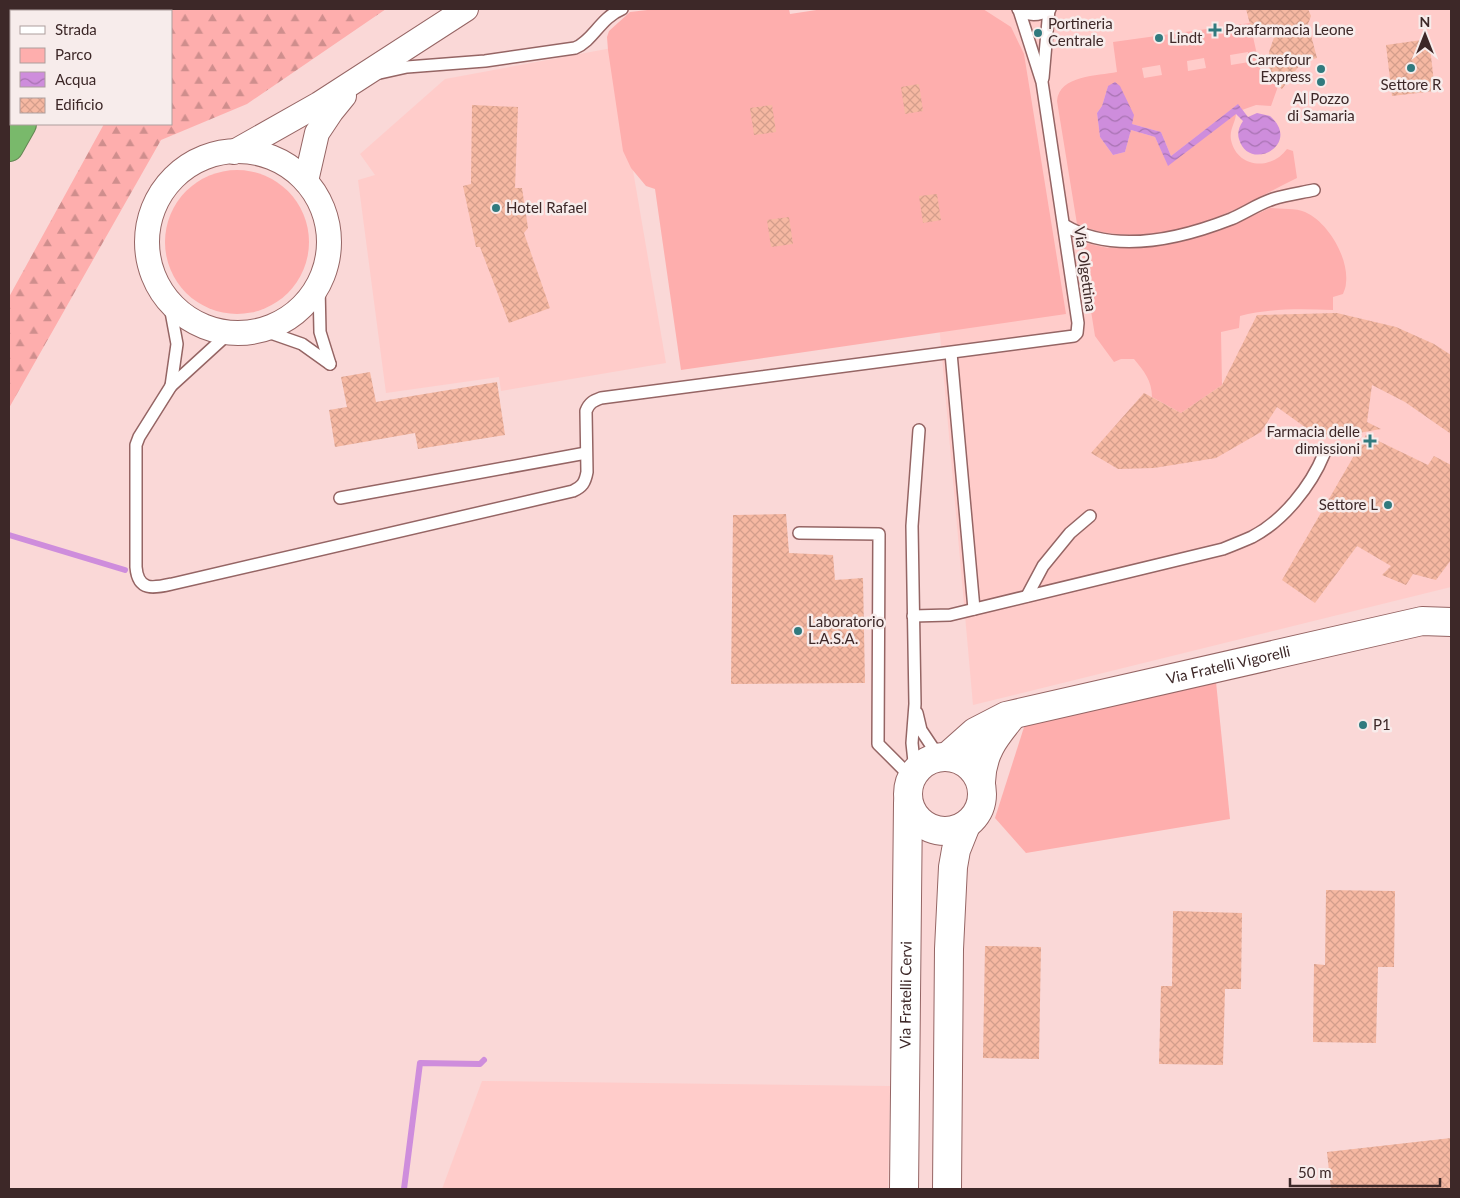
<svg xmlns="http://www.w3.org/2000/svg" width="1460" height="1198" viewBox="0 0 1460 1198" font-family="Lato,sans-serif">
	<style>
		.built { fill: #ffccca }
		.green { fill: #feaead; fill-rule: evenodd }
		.forest { fill: url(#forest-firs) }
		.water { fill: url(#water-waves) }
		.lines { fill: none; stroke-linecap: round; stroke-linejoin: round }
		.stream { stroke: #ce8ddc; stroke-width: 6 }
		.building { fill: url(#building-cross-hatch) }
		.service-casing { stroke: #956564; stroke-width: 14 }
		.minor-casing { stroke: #956564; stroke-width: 26 }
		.tertiary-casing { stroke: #956564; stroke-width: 30 }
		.motorway-casing { stroke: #648654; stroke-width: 30 }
		.service { stroke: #fff; stroke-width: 11 }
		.minor { stroke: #fff; stroke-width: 24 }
		.tertiary { stroke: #fff; stroke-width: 28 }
		.motorway { stroke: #79b96b; stroke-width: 28 }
		.poi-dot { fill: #317a7e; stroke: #f7eceb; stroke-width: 2 }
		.labels { text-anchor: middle; stroke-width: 5; stroke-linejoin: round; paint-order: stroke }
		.poi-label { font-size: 15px; fill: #3d2828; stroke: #f7eceb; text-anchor: start }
		.street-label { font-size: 15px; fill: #3d2828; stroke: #f7eceb }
	</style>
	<defs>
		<pattern id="forest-firs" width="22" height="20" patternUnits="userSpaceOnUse" patternTransform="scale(1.25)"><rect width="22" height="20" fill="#feaead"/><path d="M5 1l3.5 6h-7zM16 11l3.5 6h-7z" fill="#cf8e8d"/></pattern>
		<pattern id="water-waves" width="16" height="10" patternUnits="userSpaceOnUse" patternTransform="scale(1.25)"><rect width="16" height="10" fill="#ce8ddc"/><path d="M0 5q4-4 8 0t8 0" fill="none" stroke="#a873b2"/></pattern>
		<pattern id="building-cross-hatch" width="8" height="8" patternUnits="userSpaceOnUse" patternTransform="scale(1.25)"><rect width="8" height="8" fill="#f6b8a2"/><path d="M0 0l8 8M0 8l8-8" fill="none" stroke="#d49e8c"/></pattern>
	</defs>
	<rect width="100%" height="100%" fill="#fad8d7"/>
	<g class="built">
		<polygon points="911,9 1451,9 1451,587 973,705"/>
		<polygon points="612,48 666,363 501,391 499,377 386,393 358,180 375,175 360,154 445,79"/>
		<polygon points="482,1081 890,1086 888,1189 442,1189"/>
	</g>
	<g class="green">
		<polygon points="656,9 789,9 790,14 823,9 983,9 1011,27 1024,54 1066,314 681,370 655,189 646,186 631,168 623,151 608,50 607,37 609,31 630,12"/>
		<path d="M1250,23l11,50 11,-2 9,7 -10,28 -15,-1 -14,5 -5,-5 -66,51 -10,-24 -29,-8 -24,-38 -6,20 -5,7 3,24 13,18 12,-3 6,-22 24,7 13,28 68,-52c0,9 -7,16 -5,27 6,28 40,31 56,9l6,2 4,27c-23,11 -45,24 -68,34 -46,20 -105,33 -152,12l-20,-123c2,-26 41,-25 60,-29l-4,-30zM1248,52l1,10 -18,3 -1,-10zM1204,58l2,10 -18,3 -1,-10zM1160,65l2,10 -18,3 -2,-10z"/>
		<circle cx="237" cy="242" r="72"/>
		<path d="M1270,208c11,1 26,0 35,4 23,10 44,46 41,71 0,4 -2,8 -3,11l-10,3v13c-31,-1 -63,-2 -93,6l-1,12 -18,4 1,53 -41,28 -29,-16c0,-16 -8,-26 -18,-38h-13l-7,3 -19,-26 -15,-94 28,6h28l41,-5 42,-12z"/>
		<polygon points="1216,682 1230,819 1026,853 995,818 1025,724"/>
	</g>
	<polygon class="forest" points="167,9 386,9 247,104 161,140 9,408 9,297 104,124 171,124 171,11 166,11"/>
	<path class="water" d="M1115,82l5,4 14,29 -2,9 29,8 10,24 67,-52 10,13 9,-4 13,3c33,29 -22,57 -31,23 -2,-6 0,-12 4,-18l-7,-7 -68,52 -13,-29 -24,-7 -6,22 -12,3 -13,-18 -3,-24 5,-7 6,-20z"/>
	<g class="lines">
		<g class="stream">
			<polyline points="9,535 125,570"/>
			<polyline points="404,1189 420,1063 480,1064 484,1060"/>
		</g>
	</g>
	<g class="building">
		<polygon points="1246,9 1308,9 1311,16 1308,24 1317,58 1302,62 1282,89 1270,79 1269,52 1278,26 1251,28"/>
		<polygon points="1429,39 1435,91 1392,96 1386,45"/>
		<polygon points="919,84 923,111 905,114 901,87"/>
		<polygon points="472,105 518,107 515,188 522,188 528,228 524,233 550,308 509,323 480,247 476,247 463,186 471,184"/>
		<polygon points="772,105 776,132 754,135 750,108"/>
		<polygon points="937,194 941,220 923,223 919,196"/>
		<polygon points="789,217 793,244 771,247 767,220"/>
		<polygon points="1337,313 1396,327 1434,344 1451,355 1451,434 1405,402 1372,385 1367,422 1381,429 1336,437 1309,430 1277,407 1261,432 1216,458 1154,468 1118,469 1091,453 1144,393 1181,413 1222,385 1257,315"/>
		<polygon points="370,372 376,402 497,382 505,435 418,449 415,433 335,447 329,410 347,407 341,377"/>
		<polygon points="1366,435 1428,465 1434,456 1451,465 1451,560 1436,580 1413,574 1406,585 1382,575 1391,566 1357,546 1315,603 1282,580"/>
		<polygon points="786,514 789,553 833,555 835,580 863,578 865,683 731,684 733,515"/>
		<polygon points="1326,890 1395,891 1394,967 1378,967 1376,1043 1313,1042 1314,964 1325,965"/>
		<polygon points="1173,911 1242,913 1241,989 1225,989 1223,1065 1159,1064 1161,986 1172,986"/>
		<polygon points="985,946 1041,947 1039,1059 983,1058"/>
		<polygon points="1451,1138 1451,1189 1331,1189 1327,1152"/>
	</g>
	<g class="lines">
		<defs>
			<g id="service">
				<path d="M1018,9c10,7 21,7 32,0"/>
				<path d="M380,73l27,-6 78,-6 90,-13c18,-7 25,-30 47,-39"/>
				<polyline points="1043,78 1049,9"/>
				<path d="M1064,225c50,30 116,14 167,-6 14,-6 27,-15 42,-20 13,-4 27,-6 41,-9"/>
				<polyline points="319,286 320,332 330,364"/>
				<polyline points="169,301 177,344 171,386"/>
				<polyline points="262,330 302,344 330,364"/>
				<path d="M229,333l-58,53 -32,51 -3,8v122c2,25 18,21 36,17l401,-93c9,-4 12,-8 14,-19l-1,-61c3,-8 7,-10 15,-13l473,-62 3,-3 1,-10 -36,-241 -23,-72"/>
				<polyline points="951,353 974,609"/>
				<polyline points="340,498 586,453"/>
				<polyline points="799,533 879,534 878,744 911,777"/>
				<polyline points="1027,596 1043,566 1070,533 1090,516"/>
				<path d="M913,616l37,-1 273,-66c10,-4 20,-8 29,-12 31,-16 59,-51 72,-83"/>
				<polyline points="917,713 921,730 939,757"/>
				<polyline points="915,771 912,743 915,704 912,526 919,430"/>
			</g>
			<g id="minor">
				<circle cx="238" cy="242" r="91"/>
				<polyline points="234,152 319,104 466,9"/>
				<polyline points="306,181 317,133 331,112 344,96"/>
			</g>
			<g id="tertiary">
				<path id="s1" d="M948,756l27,-24 31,-16 416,-95 29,1"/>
				<circle cx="945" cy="794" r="37"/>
				<path d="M981,782c1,-30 14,-45 31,-66"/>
				<path id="s2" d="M904,1189l4,-386"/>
				<polyline points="947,1189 949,949 953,867 956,850 966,825"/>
			</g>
			<g id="motorway">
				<polyline points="82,11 84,9"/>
				<polyline points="109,11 111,9"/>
				<polyline points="9,147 22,124"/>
			</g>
		</defs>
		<use href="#service" class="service-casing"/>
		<use href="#minor" class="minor-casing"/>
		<use href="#tertiary" class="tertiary-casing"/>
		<use href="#motorway" class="motorway-casing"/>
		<use href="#service" class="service"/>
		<use href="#minor" class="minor"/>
		<use href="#tertiary" class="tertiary"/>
		<use href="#motorway" class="motorway"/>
	</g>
	<g class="poi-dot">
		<path d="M1212.5 22.5h5v5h5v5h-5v5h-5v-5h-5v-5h5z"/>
		<circle cx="1038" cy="33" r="5"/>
		<circle cx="1159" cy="38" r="5"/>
		<circle cx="1411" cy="68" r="5"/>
		<circle cx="1321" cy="69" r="5"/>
		<circle cx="1321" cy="82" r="5"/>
		<circle cx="496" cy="208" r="5"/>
		<path d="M1367.5 433.5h5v5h5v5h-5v5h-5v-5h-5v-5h5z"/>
		<circle cx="1388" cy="505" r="5"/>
		<circle cx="798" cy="631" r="5"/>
		<circle cx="1363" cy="725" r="5"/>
	</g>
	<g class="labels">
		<g class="poi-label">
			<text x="1048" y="29">Portineria<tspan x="1048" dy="17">Centrale</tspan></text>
			<text x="1225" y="35">Parafarmacia Leone</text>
			<text x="1169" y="43">Lindt</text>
			<text x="1311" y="65" text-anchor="end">Carrefour<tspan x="1311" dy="17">Express</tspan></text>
			<text x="1411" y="90" text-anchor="middle">Settore R</text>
			<text x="1321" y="104" text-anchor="middle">Al Pozzo<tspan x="1321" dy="17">di Samaria</tspan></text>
			<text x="506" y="213">Hotel Rafael</text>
			<text x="1360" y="437" text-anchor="end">Farmacia delle<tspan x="1360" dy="17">dimissioni</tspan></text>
			<text x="1378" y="510" text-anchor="end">Settore L</text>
			<text x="808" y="627">Laboratorio<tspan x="808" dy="17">L.A.S.A.</tspan></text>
			<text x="1373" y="730">P1</text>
		</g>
		<g class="street-label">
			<text transform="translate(1085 269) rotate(82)" y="5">Via Olgettina</text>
			<text dy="5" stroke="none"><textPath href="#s1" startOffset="299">Via Fratelli Vigorelli</textPath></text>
			<text dy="5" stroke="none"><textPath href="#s2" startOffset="194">Via Fratelli Cervi</textPath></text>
		</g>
	</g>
	<rect width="1460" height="1198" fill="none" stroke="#3d2828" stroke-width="20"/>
	<rect x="10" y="10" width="162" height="115" fill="#f7eceb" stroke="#ad9e9d"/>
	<rect x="20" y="26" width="25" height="8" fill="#ffffff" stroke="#ad9e9d"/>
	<text x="55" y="35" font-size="15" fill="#3d2828">Strada</text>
	<rect x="20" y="48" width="25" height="15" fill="#feaead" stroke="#ad9e9d"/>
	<text x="55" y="60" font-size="15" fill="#3d2828">Parco</text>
	<rect x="20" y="72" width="25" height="15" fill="url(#water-waves)" stroke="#ad9e9d"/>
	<text x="55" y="85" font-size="15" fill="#3d2828">Acqua</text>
	<rect x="20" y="98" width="25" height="15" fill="url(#building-cross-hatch)" stroke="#ad9e9d"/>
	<text x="55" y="110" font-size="15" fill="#3d2828">Edificio</text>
	<g transform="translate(1425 35)" stroke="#f7eceb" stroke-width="4" paint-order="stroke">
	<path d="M0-4L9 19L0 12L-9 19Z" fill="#3d2828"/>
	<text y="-8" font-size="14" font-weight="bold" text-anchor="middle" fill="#3d2828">N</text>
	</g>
	<path d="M1290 1178v8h150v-8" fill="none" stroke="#3d2828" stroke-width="2.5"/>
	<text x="1298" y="1178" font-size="15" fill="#3d2828" stroke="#f7eceb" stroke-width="4" paint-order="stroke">50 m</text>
</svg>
